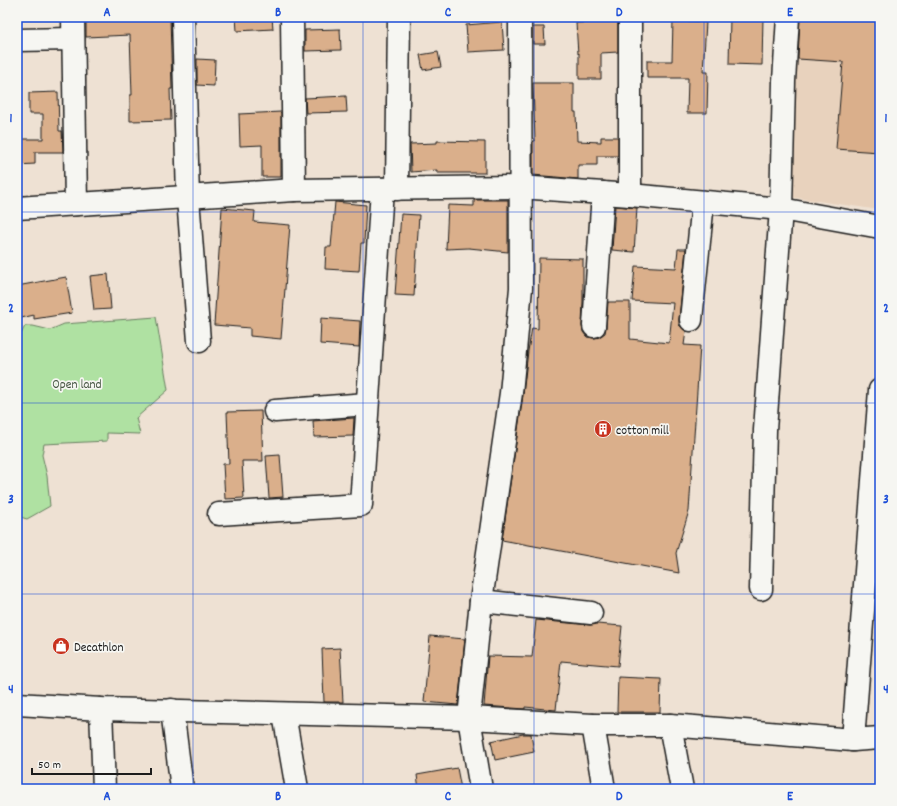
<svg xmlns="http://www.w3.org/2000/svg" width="897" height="806" viewBox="0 0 897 806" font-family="Dekko,sans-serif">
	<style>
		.built { fill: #e8d2bd }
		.green { fill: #afe1a2; stroke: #667e5f }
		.building { fill: #daaf8b; stroke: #1c1c1c }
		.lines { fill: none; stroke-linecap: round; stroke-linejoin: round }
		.minor-casing { stroke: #1c1c1c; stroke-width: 25 }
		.minor { stroke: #f6f6f2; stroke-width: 22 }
		.grid { fill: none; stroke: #1d4ed8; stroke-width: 1; stroke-opacity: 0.55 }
		.labels { text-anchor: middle; stroke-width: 3.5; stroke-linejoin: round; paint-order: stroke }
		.park-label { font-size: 13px; fill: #485744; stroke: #f6f6f2 }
		.poi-label { font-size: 13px; fill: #1c1c1c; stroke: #f6f6f2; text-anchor: start }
		.neatline { fill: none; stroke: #1d4ed8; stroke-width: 1.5 }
		.grid-label { font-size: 13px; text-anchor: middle; font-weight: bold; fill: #1d4ed8 }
	</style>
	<rect width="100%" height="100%" fill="#eee1d3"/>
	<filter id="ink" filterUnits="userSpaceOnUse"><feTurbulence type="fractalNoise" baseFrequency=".025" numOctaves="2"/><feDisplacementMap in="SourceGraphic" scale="8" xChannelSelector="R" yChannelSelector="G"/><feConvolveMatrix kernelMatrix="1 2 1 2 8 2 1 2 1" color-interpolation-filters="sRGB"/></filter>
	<g filter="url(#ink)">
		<polygon class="built" points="795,17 880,17 880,210 790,197"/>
		<polygon class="green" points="156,317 168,390 136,418 140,434 107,433 107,441 44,444 42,455 47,476 50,506 27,519 17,516 17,338 21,334 25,326 33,326 50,330 64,324"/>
		<g class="building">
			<polygon points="86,17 170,17 172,89 170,89 171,120 130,121 130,95 132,95 130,35 86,37"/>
			<polygon points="236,17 272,17 273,29 237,31"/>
			<polygon points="730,17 763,17 762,65 729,64"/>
			<polygon points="800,17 880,17 879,152 836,149 843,62 798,59"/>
			<polygon points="673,20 706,22 703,72 708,72 707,113 687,113 688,78 647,78 647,61 672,61"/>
			<polygon points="618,21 618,52 601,53 601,79 579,79 579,53 578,54 576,23"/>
			<polygon points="502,22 504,50 468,52 466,25"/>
			<polygon points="533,27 544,27 545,44 533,44"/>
			<polygon points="340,29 341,50 305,51 305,30"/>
			<polygon points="438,52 441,67 423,70 420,55"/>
			<polygon points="197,59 215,60 214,86 197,85"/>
			<polygon points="533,83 574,83 574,112 576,112 577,141 601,142 601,137 618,137 618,156 597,156 597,165 578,165 578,179 533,175 533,141 535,141"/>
			<polygon points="58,92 59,131 62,131 63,152 35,152 35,164 17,165 17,139 43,139 43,114 29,114 29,93"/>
			<polygon points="346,96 347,112 306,113 305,98"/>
			<polygon points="281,112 281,177 262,177 262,145 240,146 239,114"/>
			<polygon points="437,141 485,142 485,173 437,173 437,170 411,172 410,144 437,143"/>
			<polygon points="474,200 508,200 508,252 469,248 446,249 448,205 474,206"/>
			<polygon points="335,202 366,205 364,243 361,243 359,271 325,269 326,247 331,247"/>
			<polygon points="615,206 637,208 634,252 612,250"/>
			<polygon points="222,208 255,211 254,222 290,225 281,339 250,336 250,328 214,325"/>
			<polygon points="401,214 419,215 414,296 395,295"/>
			<polygon points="678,249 686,249 679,319 679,325 686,331 684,345 700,346 689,511 676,553 679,573 502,540 523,395 528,351 532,328 538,329 539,258 583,259 583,302 582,326 583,332 587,337 594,338 599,337 605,333 606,327 608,302 630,302 630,339 669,343 673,303 632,301 635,266 676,268"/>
			<polygon points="108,274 111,309 94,310 90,276"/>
			<polygon points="66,277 72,313 34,319 34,315 17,319 17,286"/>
			<polygon points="321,318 360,321 359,347 320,344"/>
			<polygon points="261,411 263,461 242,461 244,498 225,499 223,464 229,464 227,412"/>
			<polygon points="354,418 353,436 314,437 313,421"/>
			<polygon points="280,455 283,497 269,498 266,456"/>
			<polygon points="536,620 590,625 597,624 622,626 618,666 561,661 556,710 525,707 525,709 484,706 488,656 532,657"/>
			<polygon points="430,636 465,639 458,705 424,702"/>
			<polygon points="340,648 343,702 324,702 322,649"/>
			<polygon points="618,677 661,679 660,712 617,712"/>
			<polygon points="523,734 531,734 534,752 495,760 491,741"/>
			<polygon points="457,768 461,789 419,789 417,775"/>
		</g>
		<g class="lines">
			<defs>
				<g id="minor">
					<polyline points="73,17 76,204"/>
					<polyline points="183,17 188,198 199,341"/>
					<polyline points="292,17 294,190"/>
					<polyline points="630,17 630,195"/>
					<polyline points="17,40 73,39"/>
					<polyline points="397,189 399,17"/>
					<polyline points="17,208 294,190 520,187 630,195 781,209 880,227"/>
					<polyline points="691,320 703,202"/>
					<polyline points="594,326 603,193"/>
					<polyline points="275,411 367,404"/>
					<polyline points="219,514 361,505 382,189"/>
					<polyline points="761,589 765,430 781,209 784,81 788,17"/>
					<polyline points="481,601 591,613"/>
					<polyline points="17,704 101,709 469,718 593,725 670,725 853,740 880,738"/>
					<polyline points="101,709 104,789"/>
					<polyline points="172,710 182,789"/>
					<polyline points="284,714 297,789"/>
					<polyline points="593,725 604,789"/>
					<polyline points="670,725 682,789"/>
					<polyline points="853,740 880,390"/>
					<polyline points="481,789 469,718 481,601 511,393 521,288 520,17"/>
				</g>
			</defs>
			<use href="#minor" class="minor-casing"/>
			<use href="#minor" class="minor"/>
		</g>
	</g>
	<path class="grid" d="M193,17v772M363,17v772M534,17v772M704,17v772M17,212h863M17,403h863M17,594h863"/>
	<defs>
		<symbol id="building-disc" viewBox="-11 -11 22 22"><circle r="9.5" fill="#c8321e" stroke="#f6f6f2"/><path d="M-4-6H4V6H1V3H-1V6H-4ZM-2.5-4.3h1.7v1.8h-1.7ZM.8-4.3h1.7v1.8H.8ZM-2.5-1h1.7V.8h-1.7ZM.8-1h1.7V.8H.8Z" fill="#fff"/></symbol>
		<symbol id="shop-disc" viewBox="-11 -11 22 22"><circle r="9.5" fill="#c8321e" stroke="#f6f6f2"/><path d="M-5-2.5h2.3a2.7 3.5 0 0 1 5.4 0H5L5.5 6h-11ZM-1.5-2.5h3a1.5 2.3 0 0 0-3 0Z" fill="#fff"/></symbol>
	</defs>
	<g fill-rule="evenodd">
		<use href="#building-disc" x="593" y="419" width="20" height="20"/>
		<use href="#shop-disc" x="51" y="636" width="20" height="20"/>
	</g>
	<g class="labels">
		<g class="park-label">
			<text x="77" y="388">Open land</text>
		</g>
		<g class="poi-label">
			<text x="616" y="434">cotton mill</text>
			<text x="74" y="651">Decathlon</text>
		</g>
	</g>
	<rect width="897" height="806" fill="none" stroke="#f6f6f2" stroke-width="44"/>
	<path d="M32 768v6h119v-6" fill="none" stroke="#1c1c1c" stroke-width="2"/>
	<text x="38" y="768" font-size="12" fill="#1c1c1c" stroke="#f6f6f2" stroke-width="3" paint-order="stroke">50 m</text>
	<rect x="22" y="22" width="853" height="762" class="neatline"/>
	<g class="grid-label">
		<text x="107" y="16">A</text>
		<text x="278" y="16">B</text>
		<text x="448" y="16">C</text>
		<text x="619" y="16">D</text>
		<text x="790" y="16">E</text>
		<text x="11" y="122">1</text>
		<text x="886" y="122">1</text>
		<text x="11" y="312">2</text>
		<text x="886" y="312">2</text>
		<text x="11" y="503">3</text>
		<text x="886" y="503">3</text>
		<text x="11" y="693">4</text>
		<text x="886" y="693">4</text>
		<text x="107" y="800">A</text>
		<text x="278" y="800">B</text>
		<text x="448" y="800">C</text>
		<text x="619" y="800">D</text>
		<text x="790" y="800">E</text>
	</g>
</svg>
